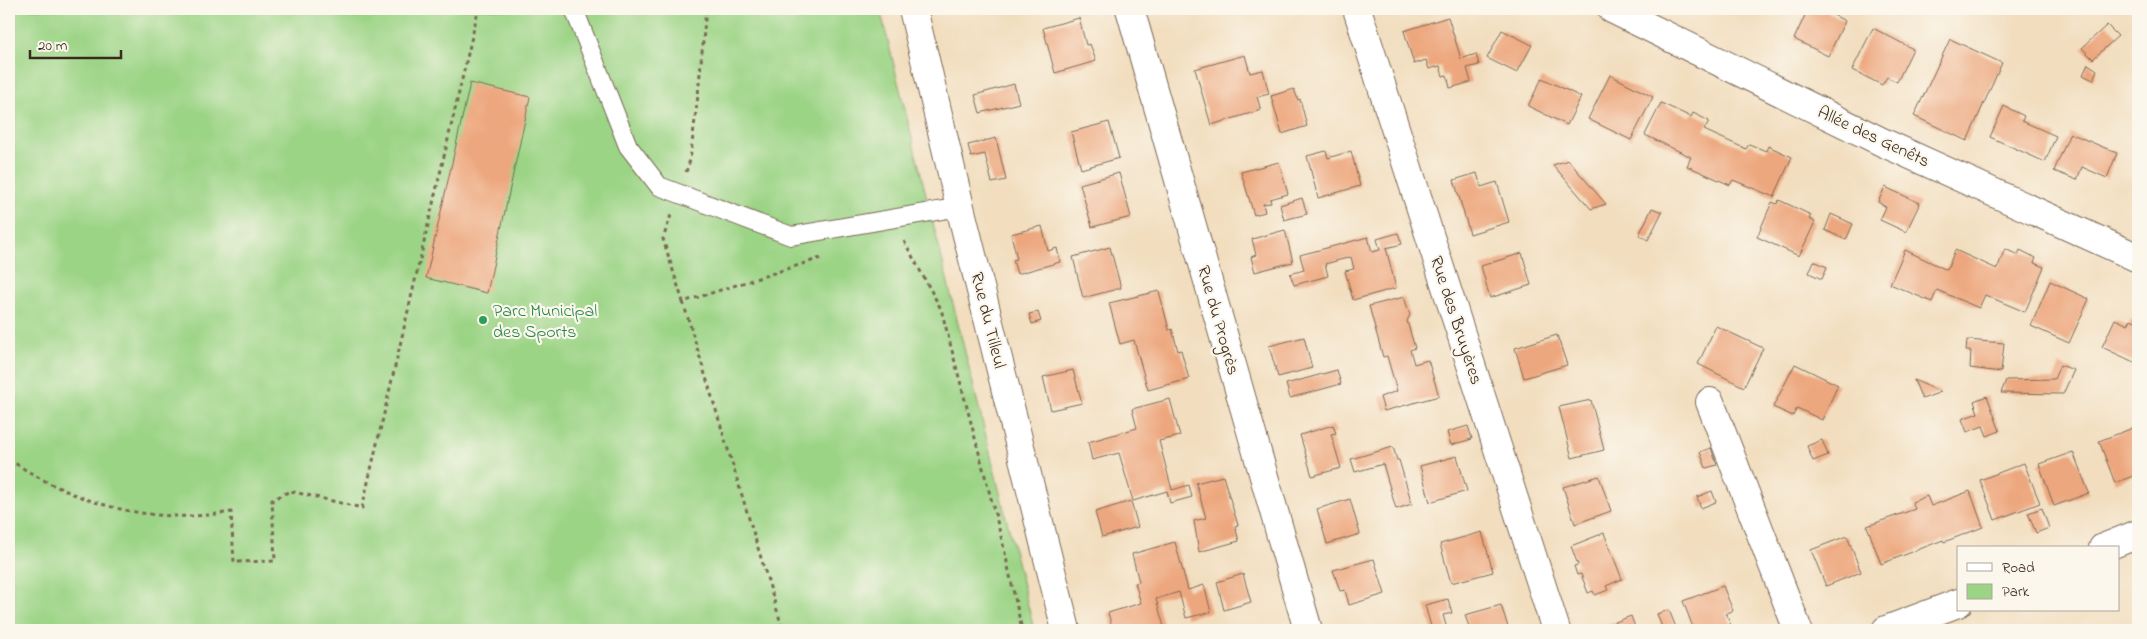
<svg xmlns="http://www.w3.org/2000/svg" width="2147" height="639" viewBox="0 0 2147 639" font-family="'Indie Flower',sans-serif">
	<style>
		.green { fill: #9cd486; stroke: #6c7f52 }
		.building { fill: #eda77e }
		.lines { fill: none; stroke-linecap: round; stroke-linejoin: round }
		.service-casing { stroke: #7b6956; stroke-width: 20 }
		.minor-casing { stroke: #7b6956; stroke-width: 30 }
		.secondary-casing { stroke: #7b6956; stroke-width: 30 }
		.path { stroke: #7b6956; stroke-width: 3; stroke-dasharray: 4 4; stroke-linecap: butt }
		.service { stroke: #fff; stroke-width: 18 }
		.minor { stroke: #fff; stroke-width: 28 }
		.secondary { stroke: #fff; stroke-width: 28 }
		.leisure-dot { fill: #2e9e5b; stroke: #fbf7ec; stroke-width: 2 }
		.labels { text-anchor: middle; stroke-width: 4.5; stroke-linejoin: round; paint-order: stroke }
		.street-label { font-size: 18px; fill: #3b2a1e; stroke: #fbf7ec }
		.leisure-label { font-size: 18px; fill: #27864d; stroke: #fbf7ec; text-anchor: start }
	</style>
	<rect width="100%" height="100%" fill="#fbf7ec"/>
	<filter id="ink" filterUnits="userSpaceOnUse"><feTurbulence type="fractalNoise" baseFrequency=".02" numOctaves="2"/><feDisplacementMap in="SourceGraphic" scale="10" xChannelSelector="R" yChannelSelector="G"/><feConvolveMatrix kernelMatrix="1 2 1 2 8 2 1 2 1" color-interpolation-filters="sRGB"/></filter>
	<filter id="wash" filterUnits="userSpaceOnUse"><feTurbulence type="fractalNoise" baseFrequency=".0096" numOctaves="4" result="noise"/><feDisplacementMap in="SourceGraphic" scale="20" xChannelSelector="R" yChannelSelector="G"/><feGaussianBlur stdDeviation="1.12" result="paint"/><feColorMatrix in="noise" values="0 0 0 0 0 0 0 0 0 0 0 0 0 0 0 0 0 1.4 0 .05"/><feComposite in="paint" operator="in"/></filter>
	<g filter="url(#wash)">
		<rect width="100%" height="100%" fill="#f2debf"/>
		<polygon class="green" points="9,9 880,9 1034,630 9,630"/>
		<g id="blocks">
			<g class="building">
				<polygon points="1808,9 1822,9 1845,21 1828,56 1794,39"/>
				<polygon points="1448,17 1461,59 1476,54 1479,65 1467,68 1471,82 1450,88 1447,75 1443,76 1440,66 1429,69 1426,60 1414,64 1404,31"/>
				<polygon points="1079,18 1086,45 1090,44 1096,61 1055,73 1043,28"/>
				<polygon points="2107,25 2118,36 2093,59 2082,48"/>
				<polygon points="1873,28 1913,49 1897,82 1887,77 1882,85 1852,70"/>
				<polygon points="1502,30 1532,45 1517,73 1487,58"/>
				<polygon points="1950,39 2002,63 1967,141 1914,116"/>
				<polygon points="1245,55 1250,73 1263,70 1269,94 1257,97 1261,110 1211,125 1195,69"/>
				<polygon points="2088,64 2097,70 2093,80 2083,75"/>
				<polygon points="1610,75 1653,97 1631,140 1588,119"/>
				<polygon points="1542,78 1581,97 1567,125 1528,106"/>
				<polygon points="470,83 530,97 487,293 426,278"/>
				<polygon points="1014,84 1019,103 980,113 975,95"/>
				<polygon points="1294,89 1298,100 1300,99 1307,126 1282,134 1271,96"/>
				<polygon points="1661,103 1691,117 1693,113 1709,121 1704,130 1746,149 1749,144 1766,151 1768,146 1792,157 1774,197 1733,180 1730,185 1687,166 1691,157 1645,135"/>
				<polygon points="2004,106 2024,116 2022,121 2056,136 2045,162 1990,137"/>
				<polygon points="1109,122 1119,158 1081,169 1071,132"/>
				<polygon points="2070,133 2117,153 2107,178 2082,167 2077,180 2054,171"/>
				<polygon points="996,138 1006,180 992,183 985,154 971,157 968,145"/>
				<polygon points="1326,151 1328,158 1351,151 1360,186 1318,198 1307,156"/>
				<polygon points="1568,160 1606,204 1591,209 1553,165"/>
				<polygon points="1279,162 1288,194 1270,199 1271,203 1263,204 1265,212 1254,215 1241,172"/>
				<polygon points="1119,173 1131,217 1092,227 1080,184"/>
				<polygon points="1477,173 1481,187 1497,182 1509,222 1470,234 1454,180"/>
				<polygon points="1885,187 1920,203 1906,232 1880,220 1886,207 1878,202"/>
				<polygon points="1302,198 1307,214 1284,220 1280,205"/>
				<polygon points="2138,199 2138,212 2133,210"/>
				<polygon points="1779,200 1811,215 1809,219 1815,222 1799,256 1757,237 1772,202 1777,204"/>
				<polygon points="1652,208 1662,212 1648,240 1639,235"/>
				<polygon points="1831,214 1853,224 1846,240 1825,230"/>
				<polygon points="1042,226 1048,251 1057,248 1060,262 1017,274 1013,260 1017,259 1011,234"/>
				<polygon points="1285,230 1293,262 1255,272 1251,257 1256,255 1252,239"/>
				<polygon points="1398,233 1402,244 1386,248 1396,288 1353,300 1345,271 1354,269 1351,257 1325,264 1328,276 1294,285 1290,274 1304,270 1300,255 1368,237 1372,252 1380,250 1377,239"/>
				<polygon points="1110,247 1121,288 1083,298 1073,257"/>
				<polygon points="2005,249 2018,255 2020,250 2036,258 2034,263 2044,267 2025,312 1985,295 1979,308 1937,290 1932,302 1890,284 1905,250 1947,270 1955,250 1997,269"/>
				<polygon points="1522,253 1531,285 1490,298 1481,266"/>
				<polygon points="1814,261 1827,267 1822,279 1809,273"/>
				<polygon points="2050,281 2089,299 2069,343 2031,326"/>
				<polygon points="1159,291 1169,330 1172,329 1178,351 1181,350 1189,379 1148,390 1134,340 1120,344 1109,303"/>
				<polygon points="1404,297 1410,315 1407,321 1415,348 1410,350 1414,364 1428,360 1439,396 1384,411 1380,397 1397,391 1387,356 1383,357 1369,306"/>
				<polygon points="1038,312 1041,321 1032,324 1029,314"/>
				<polygon points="2115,319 2128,325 2131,319 2138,322 2138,364 2102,347"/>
				<polygon points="1716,326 1763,348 1744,387 1698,364"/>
				<polygon points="1557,335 1567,365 1524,378 1515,348"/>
				<polygon points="1304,337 1312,368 1278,377 1269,346"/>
				<polygon points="1967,340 2004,343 2001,372 1970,368 1971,351 1966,351"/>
				<polygon points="1795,364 1838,385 1822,420 1797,408 1793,416 1773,407"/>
				<polygon points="2060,365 2074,370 2063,394 2001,393 2006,380 2054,379"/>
				<polygon points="1073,370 1082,403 1051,410 1043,377"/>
				<polygon points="1337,370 1341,384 1290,398 1286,384"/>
				<polygon points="1914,380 1941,392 1922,399"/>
				<polygon points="1987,396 2000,431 1987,436 1983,426 1967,432 1962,419 1978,413 1974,401"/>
				<polygon points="1170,399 1180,436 1159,441 1172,490 1189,485 1192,497 1170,503 1167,491 1133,501 1119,453 1092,460 1088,442 1137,428 1132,409"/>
				<polygon points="1591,400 1604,450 1572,458 1559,407"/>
				<polygon points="1333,425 1336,433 1331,434 1341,468 1312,476 1300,435"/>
				<polygon points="1468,426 1472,439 1451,445 1447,432"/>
				<polygon points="2138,426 2138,474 2115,483 2099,441"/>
				<polygon points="1822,440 1828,455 1813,461 1807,446"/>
				<polygon points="1393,447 1397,460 1399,460 1412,504 1396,509 1383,464 1355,472 1351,459"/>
				<polygon points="1711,448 1717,465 1706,468 1700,452"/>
				<polygon points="2073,452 2089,493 2054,506 2039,464"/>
				<polygon points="1457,456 1467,491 1430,502 1420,466"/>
				<polygon points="2024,463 2040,503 1995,520 1980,480"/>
				<polygon points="1223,476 1238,525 1235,526 1239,541 1199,552 1194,521 1206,518 1196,483"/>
				<polygon points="1599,476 1611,511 1575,524 1563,487"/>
				<polygon points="1712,491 1716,502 1701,508 1697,497"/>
				<polygon points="1970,491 1983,527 1944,542 1943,540 1881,564 1867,526 1915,509 1912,502 1927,496 1931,506"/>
				<polygon points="1350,499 1360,534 1327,544 1317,509"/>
				<polygon points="1131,501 1138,527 1102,537 1095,512"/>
				<polygon points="2042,508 2049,528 2036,533 2028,513"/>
				<polygon points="1482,532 1493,572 1451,583 1440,544"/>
				<polygon points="1604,533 1622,579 1606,586 1608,590 1595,595 1593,591 1588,593 1581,574 1577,575 1574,566 1578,565 1571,546"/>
				<polygon points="1847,536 1861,572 1826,586 1811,550"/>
				<polygon points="1175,542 1188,590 1204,585 1211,612 1186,618 1179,592 1156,599 1165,630 1113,630 1108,613 1141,603 1135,583 1139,582 1132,554"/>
				<polygon points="1374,559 1385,594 1349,605 1345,590 1340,591 1333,570"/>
				<polygon points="1243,574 1251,602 1224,610 1217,582"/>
				<polygon points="1723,586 1733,611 1726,613 1732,628 1725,630 1694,630 1683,601"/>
				<polygon points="1448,599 1452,613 1443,615 1447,629 1432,630 1425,605"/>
				<polygon points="1501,605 1509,630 1470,630 1465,615"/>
				<polygon points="1669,610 1677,630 1663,630 1657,614"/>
				<polygon points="1631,616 1636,630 1595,630"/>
			</g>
		</g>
	</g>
	<g filter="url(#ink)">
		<use href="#blocks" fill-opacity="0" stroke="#7b6956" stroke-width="1"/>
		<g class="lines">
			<defs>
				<polyline id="service" points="574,9 628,146 659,186 791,236 960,207"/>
				<g id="minor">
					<polyline points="913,9 960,207 1066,630"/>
					<polyline points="1130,9 1308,630"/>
					<polyline points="1357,9 1556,630"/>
					<polyline points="1612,9 1882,142 2138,258"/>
					<polyline points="1710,402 1798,630"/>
				</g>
				<g id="secondary">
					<polyline points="2103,548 2138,534"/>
					<polyline points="1886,630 1958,603"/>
				</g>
			</defs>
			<use href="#service" class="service-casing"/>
			<use href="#minor" class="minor-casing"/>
			<use href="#secondary" class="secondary-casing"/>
			<g class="path">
				<polyline points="686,172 690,160 698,95 706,9"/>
				<polyline points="671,215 663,239 683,302 821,258"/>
				<polyline points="904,241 941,309 1003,544 1022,630"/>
				<polyline points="683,302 783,630"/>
				<path d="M9,459c65,45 143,67 222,53l3,50 41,-1 -3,-61 18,-9 72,17 115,-493"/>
			</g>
			<use href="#service" class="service"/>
			<use href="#minor" class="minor"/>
			<use href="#secondary" class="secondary"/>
		</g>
	</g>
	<circle class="leisure-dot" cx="483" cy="320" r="5"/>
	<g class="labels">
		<g class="street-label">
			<text transform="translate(1874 136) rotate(25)" y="6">Allée des Genêts</text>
			<text transform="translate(989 320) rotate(76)" y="6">Rue du Tilleul</text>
			<text transform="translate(1219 320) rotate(74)" y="6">Rue du Progrès</text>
			<text transform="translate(1457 320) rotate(72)" y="6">Rue des Bruyères</text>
		</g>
		<g class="leisure-label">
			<text x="493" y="316">Parc Municipal<tspan x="493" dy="21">des Sports</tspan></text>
		</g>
	</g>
	<rect width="2147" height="639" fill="none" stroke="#fbf7ec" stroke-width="30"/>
	<rect x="1957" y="546" width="162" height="65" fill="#fbf7ec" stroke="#aea59a"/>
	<rect x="1967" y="563" width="25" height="8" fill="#ffffff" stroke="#aea59a"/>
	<text x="2002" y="572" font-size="15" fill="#3b2a1e">Road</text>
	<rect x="1967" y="584" width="25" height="15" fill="#9cd486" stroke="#aea59a"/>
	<text x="2002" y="596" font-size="15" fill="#3b2a1e">Park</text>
	<path d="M30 50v8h91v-8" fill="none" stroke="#3b2a1e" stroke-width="2.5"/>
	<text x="38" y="50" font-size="15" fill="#3b2a1e" stroke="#fbf7ec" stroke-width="4" paint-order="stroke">20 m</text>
</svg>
